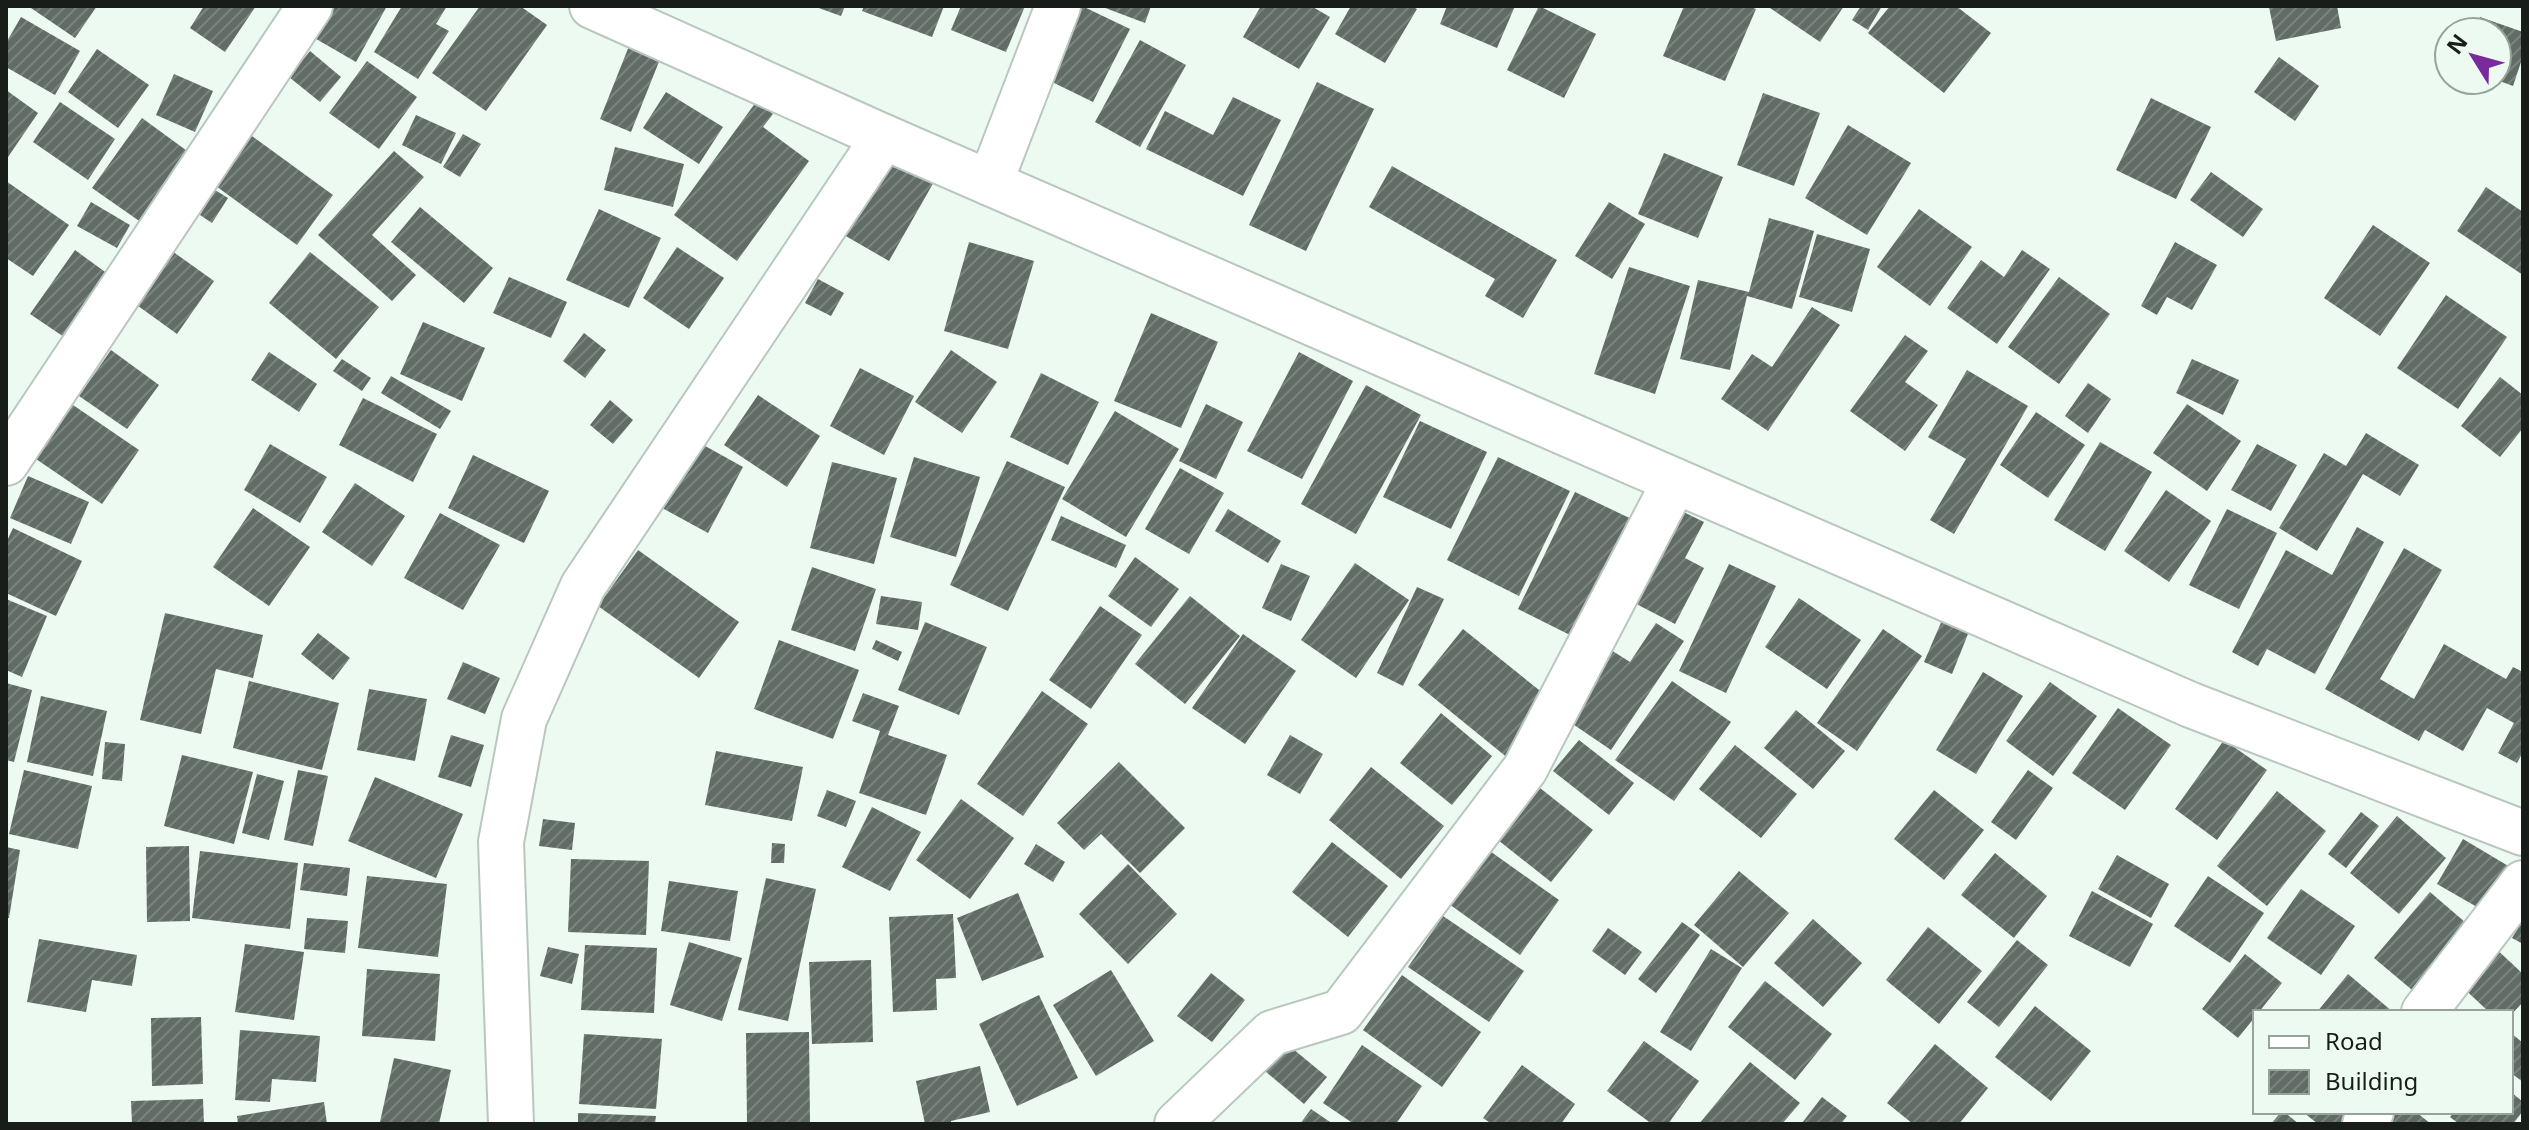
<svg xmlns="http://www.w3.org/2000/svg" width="2529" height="1130" viewBox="0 0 2529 1130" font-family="'Noto Sans',sans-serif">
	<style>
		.building { fill: url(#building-hatch) }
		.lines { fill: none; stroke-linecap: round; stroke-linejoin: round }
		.minor-casing { stroke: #b9c7bf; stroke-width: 48 }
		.minor { stroke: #fff; stroke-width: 44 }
	</style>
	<defs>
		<pattern id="building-hatch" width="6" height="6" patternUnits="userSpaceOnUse" patternTransform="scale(2)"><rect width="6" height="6" fill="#606c65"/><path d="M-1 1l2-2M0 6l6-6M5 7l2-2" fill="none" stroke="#7b847e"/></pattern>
	</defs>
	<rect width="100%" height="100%" fill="#ecfaf1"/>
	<g class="building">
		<polygon points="28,6 97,6 75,38"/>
		<polygon points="204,6 256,6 225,52 190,28"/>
		<polygon points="318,6 387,6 356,62 304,32"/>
		<polygon points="402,6 447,6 436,24 449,31 418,79 374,52"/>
		<polygon points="480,6 520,6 547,25 486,111 432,73"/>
		<polygon points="813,6 845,6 841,16"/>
		<polygon points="864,6 944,6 932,37 862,11"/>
		<polygon points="961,6 1025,6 1006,52 951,30"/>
		<polygon points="1082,6 1130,29 1093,102 1046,79"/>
		<polygon points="1100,6 1151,6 1145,23"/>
		<polygon points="1261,6 1311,6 1330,17 1299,69 1243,37"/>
		<polygon points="1351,6 1411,6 1417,9 1385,63 1335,34"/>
		<polygon points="1447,6 1515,6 1497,48 1440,24"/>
		<polygon points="1539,6 1596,34 1564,98 1507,70"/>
		<polygon points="1684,6 1749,6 1756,9 1725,81 1663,56"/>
		<polygon points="1767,6 1844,6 1820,42"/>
		<polygon points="1861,6 1882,6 1868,30 1852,20"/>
		<polygon points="1890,6 1956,6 1991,33 1944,93 1868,33"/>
		<polygon points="2337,6 2341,28 2276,41 2269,7"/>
		<polygon points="21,17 80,51 55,95 6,67 6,43"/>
		<polygon points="2480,17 2523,32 2523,56 2513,86 2497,80 2497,32 2475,32"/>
		<polygon points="635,31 666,44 631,132 600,119"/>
		<polygon points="1140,40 1186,65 1140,147 1095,122"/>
		<polygon points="97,49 149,85 118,128 68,92"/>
		<polygon points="310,51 341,77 320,102 289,77"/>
		<polygon points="2279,57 2319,86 2295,121 2254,92"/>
		<polygon points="367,61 417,97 379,149 329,113"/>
		<polygon points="174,74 213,91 195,132 156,115"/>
		<polygon points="1317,82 1374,109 1306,251 1249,225"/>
		<polygon points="6,90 38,113 6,160"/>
		<polygon points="666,92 723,127 699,164 643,128"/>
		<polygon points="1763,93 1820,113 1794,186 1737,165"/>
		<polygon points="1233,97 1281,120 1243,196 1146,149 1165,111 1213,135"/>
		<polygon points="2151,98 2211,127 2176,199 2116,170"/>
		<polygon points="60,102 115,139 88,180 33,142"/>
		<polygon points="756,102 773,114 763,127 809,161 737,261 674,215"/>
		<polygon points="416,115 456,133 441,164 402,145"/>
		<polygon points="142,118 194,156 145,225 92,188"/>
		<polygon points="1848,125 1911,163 1867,235 1805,198"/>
		<polygon points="245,131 333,195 297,245 209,181"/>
		<polygon points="463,134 481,144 460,177 443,167"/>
		<polygon points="615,147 684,164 673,207 604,190"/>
		<polygon points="394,151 424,177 372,235 416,275 392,301 318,235"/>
		<polygon points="1664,153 1723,177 1698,238 1638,214"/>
		<polygon points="890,155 935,180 889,261 844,235"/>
		<polygon points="1392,166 1557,260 1523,318 1485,296 1495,279 1369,207"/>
		<polygon points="2211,172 2263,209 2243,237 2190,200"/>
		<polygon points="6,181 69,225 33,276 6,258"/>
		<polygon points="2486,187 2523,212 2523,275 2457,231"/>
		<polygon points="215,190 228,198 212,223 200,215"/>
		<polygon points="91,202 130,225 117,248 77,226"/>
		<polygon points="1609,202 1645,224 1612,279 1575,256"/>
		<polygon points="420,207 493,268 464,303 391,242"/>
		<polygon points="599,209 661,238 629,308 566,280"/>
		<polygon points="1919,209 1972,247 1930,306 1877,267"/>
		<polygon points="1769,218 1814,231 1792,309 1747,296 1730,370 1680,359 1698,280 1749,292"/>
		<polygon points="2373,225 2430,263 2380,336 2324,298"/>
		<polygon points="1817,234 1870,249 1852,312 1799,297"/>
		<polygon points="969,242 1034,261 1008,349 944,331"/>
		<polygon points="2175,242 2217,265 2192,310 2167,297 2157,315 2141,306"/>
		<polygon points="677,247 724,278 689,329 643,298"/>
		<polygon points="75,250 112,277 67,339 30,314"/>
		<polygon points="2022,250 2050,269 1997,344 1947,308 1981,260 2004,277"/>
		<polygon points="172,251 214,281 177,334 134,303"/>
		<polygon points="310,252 379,307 336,359 269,303"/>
		<polygon points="1629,267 1690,286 1655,394 1594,374"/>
		<polygon points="509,277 567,302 551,338 493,313"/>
		<polygon points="2059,277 2110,314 2059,384 2008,347"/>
		<polygon points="818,279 844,293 831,316 805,303"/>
		<polygon points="2446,295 2507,337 2458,409 2397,368"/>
		<polygon points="1812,307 1840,325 1768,431 1721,399 1752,354 1772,367"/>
		<polygon points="1151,313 1218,342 1181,428 1114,401"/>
		<polygon points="423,322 485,348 462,401 400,374"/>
		<polygon points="584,333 606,350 585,378 563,361"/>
		<polygon points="1905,335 1928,351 1905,382 1938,405 1905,451 1850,411"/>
		<polygon points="111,350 159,385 127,429 79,396"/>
		<polygon points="951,350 997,382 962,433 915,402"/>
		<polygon points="269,352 317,384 299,412 251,380"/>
		<polygon points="1299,352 1353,381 1302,479 1247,451"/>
		<polygon points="342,359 371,378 362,391 333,371"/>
		<polygon points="2192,359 2239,380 2223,415 2176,393"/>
		<polygon points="860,368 914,396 884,455 830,426"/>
		<polygon points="1967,370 2028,406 1954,534 1930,520 1966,459 1928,437"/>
		<polygon points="1041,373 1099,402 1068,465 1010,437"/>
		<polygon points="391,376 451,411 440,429 381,393"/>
		<polygon points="2500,377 2523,395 2523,428 2500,457 2461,426"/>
		<polygon points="2088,383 2111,399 2088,433 2065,416"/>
		<polygon points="1366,385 1421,415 1356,534 1301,504"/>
		<polygon points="758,395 820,436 787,487 724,445"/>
		<polygon points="363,398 437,434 413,482 339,445"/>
		<polygon points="610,400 633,420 613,444 590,425"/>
		<polygon points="1206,404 1243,422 1216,479 1179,461"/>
		<polygon points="2187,404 2241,441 2207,491 2153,453"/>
		<polygon points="73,405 139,450 102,504 36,459"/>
		<polygon points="1115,411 1179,449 1126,537 1062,499"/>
		<polygon points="2036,412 2085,445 2048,498 2000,465"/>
		<polygon points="1420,421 1487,452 1451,529 1383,497"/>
		<polygon points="2366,433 2419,465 2400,496 2363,474 2317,551 2279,528 2324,453 2346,466"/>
		<polygon points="689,437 743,467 708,533 653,503"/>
		<polygon points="2100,442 2152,472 2105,551 2054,520"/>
		<polygon points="270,444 327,477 300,523 244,490"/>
		<polygon points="2257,444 2297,465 2271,511 2231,490"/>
		<polygon points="473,455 549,491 524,543 448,508"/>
		<polygon points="914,457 980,477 956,557 890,537"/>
		<polygon points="1498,457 1570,491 1519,596 1447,560"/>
		<polygon points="1007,461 1065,487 1008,611 950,585"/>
		<polygon points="832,462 897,478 874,564 810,548"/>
		<polygon points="1180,468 1224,493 1189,554 1145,529"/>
		<polygon points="28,476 89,502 71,544 10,518"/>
		<polygon points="355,483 405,516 372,566 322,532"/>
		<polygon points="2166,490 2211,521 2169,582 2124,551"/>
		<polygon points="1575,492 1642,524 1584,642 1518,609"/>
		<polygon points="1665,503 1704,522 1685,558 1704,568 1675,624 1617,594"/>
		<polygon points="253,508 310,547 269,606 213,567"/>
		<polygon points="1228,509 1281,541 1268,563 1215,531"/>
		<polygon points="2227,509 2277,533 2239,609 2189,585"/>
		<polygon points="440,513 500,545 463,610 404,578"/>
		<polygon points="1061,516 1126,545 1116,568 1051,540"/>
		<polygon points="2357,527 2384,542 2315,674 2267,649 2258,666 2232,652 2286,550 2332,575"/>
		<polygon points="13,528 82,561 56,616 6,593 6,543"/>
		<polygon points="2404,548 2442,570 2380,679 2414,699 2444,644 2506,679 2513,667 2523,672 2523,752 2517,763 2498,753 2514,723 2487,708 2463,751 2425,730 2419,741 2325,689"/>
		<polygon points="638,550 739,622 699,678 598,606"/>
		<polygon points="1135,557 1179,589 1151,627 1108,596"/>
		<polygon points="1355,563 1409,600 1356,678 1301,640"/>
		<polygon points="1281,564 1310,576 1291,621 1262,608"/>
		<polygon points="1729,564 1776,586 1726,693 1679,671"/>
		<polygon points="812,567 876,589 855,651 791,630"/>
		<polygon points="1417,587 1444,599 1403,686 1377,673"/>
		<polygon points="881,596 922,602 918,630 876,624"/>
		<polygon points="1190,596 1240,636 1185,704 1135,664"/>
		<polygon points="1799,598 1861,640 1827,689 1765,647"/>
		<polygon points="6,599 47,616 22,677 6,670"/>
		<polygon points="1100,606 1142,635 1091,709 1049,680"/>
		<polygon points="165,613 263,635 253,678 216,669 201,734 140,720"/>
		<polygon points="1943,618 1970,629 1952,674 1924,662"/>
		<polygon points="925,622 987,647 959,715 898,690"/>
		<polygon points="1656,623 1684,641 1611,750 1558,714 1603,645 1630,662"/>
		<polygon points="1463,629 1554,702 1509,759 1418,685"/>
		<polygon points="1883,629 1922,656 1857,751 1817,723"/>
		<polygon points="318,633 350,658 333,680 301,654"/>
		<polygon points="1243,634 1296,671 1245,744 1192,708"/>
		<polygon points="779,640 859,670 833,739 754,709"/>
		<polygon points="876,640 902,652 898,661 872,649"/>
		<polygon points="463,662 500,678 485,714 447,699"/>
		<polygon points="1983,672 2023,696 1976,774 1936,750"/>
		<polygon points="249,681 339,703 322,770 233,748"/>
		<polygon points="1672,681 1731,722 1674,801 1615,760"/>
		<polygon points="2050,682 2097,716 2053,776 2006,741"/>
		<polygon points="6,683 32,690 14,762 6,760"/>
		<polygon points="369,689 427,699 415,761 357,750"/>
		<polygon points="1042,691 1088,724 1023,816 977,784"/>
		<polygon points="863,693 899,706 888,735 947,755 926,815 859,793 880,731 852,721"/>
		<polygon points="41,696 107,711 93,776 27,762"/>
		<polygon points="2118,708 2171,745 2125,810 2072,773"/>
		<polygon points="1796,710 1845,751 1813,789 1764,748"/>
		<polygon points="1441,713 1492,756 1452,805 1400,763"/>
		<polygon points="451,735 484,745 471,787 438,777"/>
		<polygon points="1290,735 1323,754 1300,794 1267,775"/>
		<polygon points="1579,740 1634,783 1609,815 1553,771"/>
		<polygon points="2224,740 2267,770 2217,840 2175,809"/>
		<polygon points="105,742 125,744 122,781 102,779"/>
		<polygon points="1735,745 1797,794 1761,838 1699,789"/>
		<polygon points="716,751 803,767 792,821 705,805"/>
		<polygon points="182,755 253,772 234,844 164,826"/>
		<polygon points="1119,762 1185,828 1140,873 1101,834 1084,850 1057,823"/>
		<polygon points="1371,767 1444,826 1401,879 1329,820"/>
		<polygon points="24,770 92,786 78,849 9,834"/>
		<polygon points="298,770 328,776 313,846 284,840"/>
		<polygon points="2028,770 2053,788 2016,840 1991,822"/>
		<polygon points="257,774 284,781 269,840 242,833"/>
		<polygon points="375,777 463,814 436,878 348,841"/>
		<polygon points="1540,788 1593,830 1551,882 1498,840"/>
		<polygon points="827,790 856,801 846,827 817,816"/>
		<polygon points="1934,790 1984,830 1944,880 1894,839"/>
		<polygon points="2277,791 2326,831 2267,906 2217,866"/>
		<polygon points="961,799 1014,838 970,899 916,860"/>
		<polygon points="872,807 921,832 890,891 842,867"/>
		<polygon points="2361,812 2379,826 2346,868 2328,854"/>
		<polygon points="2397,816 2446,858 2399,914 2350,873"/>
		<polygon points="543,819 575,823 572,850 539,846"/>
		<polygon points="2463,839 2510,867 2484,911 2437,884"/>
		<polygon points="1332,842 1388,886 1348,937 1292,892"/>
		<polygon points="772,843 785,844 784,863 771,863"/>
		<polygon points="1036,844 1065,862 1053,882 1024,864"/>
		<polygon points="189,846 190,921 147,922 146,847"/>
		<polygon points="6,847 20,850 9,918 6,918"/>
		<polygon points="1487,849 1559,900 1520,955 1449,904"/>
		<polygon points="200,851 298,863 290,929 192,918"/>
		<polygon points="1995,853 2047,896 2014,938 1961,895"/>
		<polygon points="2117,855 2169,884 2151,918 2098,889"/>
		<polygon points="571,859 649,861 646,935 568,932"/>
		<polygon points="304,863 350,868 347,896 300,890"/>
		<polygon points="1128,864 1177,914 1128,964 1079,914"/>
		<polygon points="1739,871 1789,913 1743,967 1694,925"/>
		<polygon points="367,876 447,884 438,957 358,948"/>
		<polygon points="2208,876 2264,913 2230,963 2174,926"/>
		<polygon points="766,878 816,889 788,1021 738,1010"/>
		<polygon points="669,881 738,891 730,941 661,931"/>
		<polygon points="2301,889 2355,926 2321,975 2267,938"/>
		<polygon points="2092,891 2153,924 2130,967 2069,936"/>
		<polygon points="2430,892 2473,929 2418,995 2374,958"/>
		<polygon points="1018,893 1044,957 982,981 957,918"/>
		<polygon points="953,914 956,978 936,979 937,1010 893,1012 889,917"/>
		<polygon points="1443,916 1524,971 1489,1022 1408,967"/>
		<polygon points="307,918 348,921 345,953 304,949"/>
		<polygon points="1813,919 1862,963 1823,1007 1774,963"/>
		<polygon points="2523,920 2523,944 2512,938"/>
		<polygon points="1682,922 1700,935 1656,993 1638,979"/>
		<polygon points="1928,927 1982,971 1939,1024 1886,980"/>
		<polygon points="1608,928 1642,952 1625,975 1592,951"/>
		<polygon points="39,939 137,955 132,986 92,980 86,1012 27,1002"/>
		<polygon points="2017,940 2048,965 1999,1027 1967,1002"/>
		<polygon points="689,942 742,958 722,1021 670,1005"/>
		<polygon points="245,944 304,952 294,1020 235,1012"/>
		<polygon points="585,945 657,948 654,1013 581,1010"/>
		<polygon points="2492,945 2523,974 2523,1002 2511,1015 2511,1012 2489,1012 2457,982"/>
		<polygon points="548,947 579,954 572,984 540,976"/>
		<polygon points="1711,949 1742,968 1691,1051 1660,1032"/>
		<polygon points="2245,954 2282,983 2259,1012 2255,1012 2255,1017 2238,1038 2202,1009"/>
		<polygon points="871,960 873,1042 812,1044 809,962"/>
		<polygon points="367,969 440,974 435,1041 362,1036"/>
		<polygon points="1111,970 1154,1041 1096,1076 1053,1005"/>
		<polygon points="1211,973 1245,1000 1212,1042 1177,1016"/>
		<polygon points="2348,974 2393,1012 2317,1012"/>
		<polygon points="1402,975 1481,1032 1442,1087 1363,1030"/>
		<polygon points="1765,981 1832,1034 1795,1080 1728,1027"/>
		<polygon points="1039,995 1078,1078 1017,1106 979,1024"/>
		<polygon points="2035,1006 2091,1051 2051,1101 1995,1057"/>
		<polygon points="201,1017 203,1084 152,1086 151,1018"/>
		<polygon points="240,1030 320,1036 316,1082 272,1079 270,1102 235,1100"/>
		<polygon points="809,1032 810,1124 747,1124 746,1033"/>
		<polygon points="2511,1033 2523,1043 2523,1082 2511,1073"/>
		<polygon points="584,1034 662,1039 656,1109 579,1104"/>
		<polygon points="1644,1041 1699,1081 1668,1124 1652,1124 1607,1091"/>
		<polygon points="1287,1044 1327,1077 1304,1104 1265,1071"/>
		<polygon points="1935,1044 1988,1088 1959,1124 1913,1124 1887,1103"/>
		<polygon points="1362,1045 1422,1086 1396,1124 1354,1124 1323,1103"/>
		<polygon points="394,1058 451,1070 439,1124 380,1122"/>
		<polygon points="1750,1062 1800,1103 1782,1124 1699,1124"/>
		<polygon points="1522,1065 1575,1104 1561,1124 1492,1124 1483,1118"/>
		<polygon points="980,1066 990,1112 951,1121 951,1124 925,1124 916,1081"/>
		<polygon points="2511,1092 2523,1102 2523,1111 2513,1124 2459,1124 2450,1117 2454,1112 2511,1112"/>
		<polygon points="1822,1097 1847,1116 1841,1124 1802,1123"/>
		<polygon points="203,1099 204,1124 132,1124 131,1101"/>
		<polygon points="324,1102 327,1124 238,1124 237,1116"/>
		<polygon points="1311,1109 1333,1124 1300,1124"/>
		<polygon points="2281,1112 2284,1112 2299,1124 2271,1124"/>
		<polygon points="2303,1112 2360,1112 2350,1124 2318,1124"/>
		<polygon points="2396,1112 2416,1112 2431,1124 2387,1124"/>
		<polygon points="578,1113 656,1116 655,1124 578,1124"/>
	</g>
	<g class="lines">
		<defs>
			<g id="minor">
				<polyline points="592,6 884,137 2191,705 2523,833"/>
				<polyline points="990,183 1058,6"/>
				<polyline points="6,463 310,6"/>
				<polyline points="2424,1012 2523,883"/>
				<polyline points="511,1124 501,842 524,719 583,586 884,137"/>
				<polyline points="1177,1124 1272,1033 1341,1012 1525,769 1675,481"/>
				<polyline points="2365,1124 2371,1112"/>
			</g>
		</defs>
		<use href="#minor" class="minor-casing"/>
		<use href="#minor" class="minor"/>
	</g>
	<rect width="2529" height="1130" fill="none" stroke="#181d1a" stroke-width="16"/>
	<rect x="2253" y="1010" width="260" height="104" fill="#ecfaf1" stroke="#97a29b" stroke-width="2"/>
	<rect x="2269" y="1036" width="40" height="12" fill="#ffffff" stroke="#97a29b" stroke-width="2"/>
	<text x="2325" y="1050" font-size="24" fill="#181d1a">Road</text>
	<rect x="2269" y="1070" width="40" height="24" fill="url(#building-hatch)" stroke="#97a29b" stroke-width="2"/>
	<text x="2325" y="1090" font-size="24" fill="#181d1a">Building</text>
	<g transform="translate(2473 56) rotate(307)"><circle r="38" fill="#ecfaf1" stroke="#97a29b" stroke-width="2"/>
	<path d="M0-6L14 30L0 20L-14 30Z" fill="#792a9c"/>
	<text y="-12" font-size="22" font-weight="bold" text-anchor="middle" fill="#181d1a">N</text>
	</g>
</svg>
